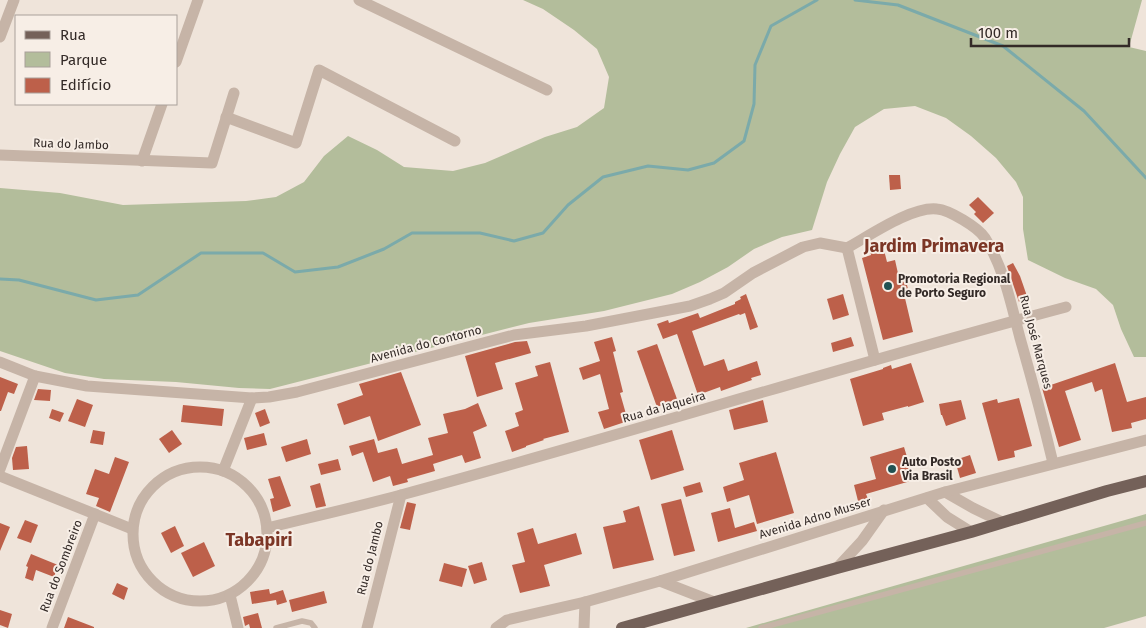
<svg xmlns="http://www.w3.org/2000/svg" width="1146" height="628" viewBox="0 0 1146 628" font-family="'Fira Sans',sans-serif">
	<style>
		.green { fill: #b3bd9b }
		.lines { fill: none; stroke-linecap: round; stroke-linejoin: round }
		.stream { stroke: #7baaaa; stroke-width: 3 }
		.building { fill: #bd604a }
		.service { stroke: #c6b4a7; stroke-width: 5.5 }
		.minor { stroke: #c6b4a7; stroke-width: 11 }
		.primary { stroke: #746159; stroke-width: 12 }
		.poi-dot { fill: #205152; stroke: #f7eee6; stroke-width: 2 }
		.labels { text-anchor: middle; stroke-width: 4; stroke-linejoin: round; paint-order: stroke }
		.street-label { font-size: 12px; fill: #332a27; stroke: #f7eee6 }
		.poi-label { font-size: 12px; font-weight: bold; fill: #332a27; stroke: #f7eee6; text-anchor: start }
		.district-label { font-size: 18px; font-weight: bold; fill: #7c3626; stroke: #f7eee6 }
	</style>
	<rect width="100%" height="100%" fill="#efe4da"/>
	<g class="green">
		<polygon points="523,0 1142,0 1129,47 1146,51 1146,357 1134,357 1121,329 1113,305 1096,289 1065,278 1028,260 1023,229 1023,197 1016,182 996,158 971,136 946,118 915,106 884,109 855,127 840,154 827,182 812,230 782,237 754,249 728,267 700,282 672,294 604,311 529,323 270,389 239,388 176,382 104,379 65,373 0,351 0,188 60,193 123,205 246,201 276,197 304,182 324,156 348,136 377,150 404,167 453,171 485,163 545,137 577,127 604,108 609,77 597,49 574,30 543,9"/>
		<polygon points="1146,514 1146,616 1104,628 746,628"/>
	</g>
	<g class="lines">
		<g class="stream">
			<polyline points="855,0 898,5 1003,46 1084,111 1146,178"/>
			<polyline points="0,279 19,280 96,300 138,295 201,253 263,253 295,272 338,267 384,249 412,233 480,233 514,241 543,233 568,205 603,177 648,166 688,170 714,163 744,141 754,104 755,65 771,26 817,0"/>
		</g>
	</g>
	<g class="building">
		<polygon points="889,175 900,175 901,189 890,190"/>
		<polygon points="978,197 994,213 983,223 974,214 976,212 969,205"/>
		<polygon points="883,246 887,262 895,260 899,278 905,277 909,293 904,294 913,332 883,340 862,258 871,255 870,250"/>
		<polygon points="1013,263 1020,276 1028,299 1019,302 1007,266"/>
		<polygon points="746,294 758,327 750,330 745,313 740,315 739,314 692,331 704,366 724,359 728,371 757,361 761,375 751,378 752,380 721,391 720,387 698,395 677,334 663,339 657,324 668,320 669,323 698,313 700,318 735,304 735,302 741,299 740,297"/>
		<polygon points="843,294 849,315 833,320 827,299"/>
		<polygon points="612,337 616,351 613,352 623,392 620,393 628,421 604,429 598,412 609,409 600,374 583,380 579,368 600,361 594,342"/>
		<polygon points="851,337 854,346 833,352 831,343"/>
		<polygon points="527,341 531,353 495,363 503,389 477,397 465,356 515,342"/>
		<polygon points="657,344 677,399 657,407 637,351"/>
		<polygon points="550,362 569,432 543,439 544,440 526,446 526,447 512,452 505,431 519,426 515,413 523,410 515,383 538,376 535,366"/>
		<polygon points="911,363 924,402 908,407 908,406 882,413 884,420 863,426 850,379 883,369 883,368 891,365 892,369"/>
		<polygon points="1115,363 1127,402 1146,397 1146,419 1131,423 1132,428 1112,432 1102,389 1095,392 1092,382 1065,391 1081,440 1059,447 1042,388"/>
		<polygon points="401,372 421,425 378,441 370,416 344,425 337,404 363,395 359,384"/>
		<polygon points="0,377 18,384 14,394 8,392 1,411 0,411"/>
		<polygon points="38,389 51,390 50,401 34,400"/>
		<polygon points="1019,398 1032,446 1014,451 1015,457 998,461 982,403 997,399 998,403"/>
		<polygon points="77,399 93,405 85,427 68,421"/>
		<polygon points="763,400 768,422 734,430 729,410"/>
		<polygon points="961,400 966,419 946,426 942,415 941,415 939,404"/>
		<polygon points="478,403 487,426 473,432 481,458 465,463 462,455 433,464 435,471 407,479 408,482 393,486 390,476 373,482 363,452 352,456 349,446 374,439 378,453 397,448 402,464 433,455 428,438 448,433 443,414 465,409"/>
		<polygon points="183,405 224,409 222,426 181,422"/>
		<polygon points="52,409 64,413 60,422 49,418"/>
		<polygon points="265,409 270,423 260,427 255,413"/>
		<polygon points="93,430 105,432 103,445 90,443"/>
		<polygon points="172,430 182,444 169,453 159,439"/>
		<polygon points="672,430 684,470 651,480 639,440"/>
		<polygon points="264,433 267,445 247,450 244,438"/>
		<polygon points="307,439 311,454 286,462 281,447"/>
		<polygon points="27,446 29,469 13,470 12,458 16,447"/>
		<polygon points="904,447 914,480 866,494 868,499 858,501 854,485 876,479 870,457"/>
		<polygon points="776,452 794,513 757,524 749,495 727,502 723,487 744,480 739,463"/>
		<polygon points="970,455 976,473 960,478 955,460"/>
		<polygon points="115,457 129,462 110,512 96,506 99,498 86,494 95,469 109,474"/>
		<polygon points="338,459 341,470 321,475 318,464"/>
		<polygon points="280,476 291,506 273,512 270,499 274,498 268,479"/>
		<polygon points="700,482 703,492 686,497 683,487"/>
		<polygon points="320,483 326,506 316,508 310,486"/>
		<polygon points="681,499 695,551 674,556 661,504"/>
		<polygon points="407,502 416,504 410,530 400,528"/>
		<polygon points="639,506 654,560 613,569 603,527 626,522 623,511"/>
		<polygon points="730,508 735,528 754,522 757,531 718,542 711,513"/>
		<polygon points="25,520 38,525 31,543 17,538"/>
		<polygon points="0,523 10,527 0,551"/>
		<polygon points="175,526 184,546 171,553 161,533"/>
		<polygon points="533,528 538,544 576,533 582,554 544,565 550,586 520,593 512,565 525,562 517,533"/>
		<polygon points="204,542 215,566 193,577 181,553"/>
		<polygon points="31,554 58,565 54,577 36,570 33,581 25,578 28,567 26,566"/>
		<polygon points="482,562 487,580 474,584 468,566"/>
		<polygon points="444,563 467,569 462,587 439,581"/>
		<polygon points="117,583 128,588 124,600 112,594"/>
		<polygon points="269,589 270,594 283,590 287,602 277,605 276,600 252,604 250,592"/>
		<polygon points="324,591 327,603 292,612 289,600"/>
		<polygon points="0,610 12,614 8,628 0,625"/>
		<polygon points="258,613 262,628 250,628 249,624 245,626 243,617"/>
		<polygon points="68,617 94,627 94,628 64,628"/>
	</g>
	<g class="lines">
		<g class="service">
			<polyline points="276,628 302,621 311,623 315,628"/>
			<polyline points="761,628 1146,523"/>
		</g>
		<g class="minor">
			<polyline points="359,0 547,90"/>
			<polyline points="0,37 14,0"/>
			<polyline points="176,62 198,0"/>
			<polyline points="226,117 296,143 319,70 455,141"/>
			<polyline points="0,155 212,163 234,93"/>
			<polyline points="142,161 162,104"/>
			<path d="M847,248c22,-12 65,-42 90,-39 12,1 41,18 48,29 19,30 26,66 35,100 12,42 23,83 33,125"/>
			<polyline points="847,248 875,360"/>
			<polyline points="0,362 35,376 87,386 252,398 269,397 297,392 514,335 586,326 690,306 710,299 724,293 753,273 803,247 820,243 847,248"/>
			<circle cx="200" cy="534" r="67"/>
			<polyline points="0,469 35,376"/>
			<polyline points="223,471 252,398"/>
			<polyline points="0,476 132,529"/>
			<polyline points="945,492 973,508 1002,522"/>
			<polyline points="927,498 947,517 971,532"/>
			<path d="M267,528c45,-11 89,-21 134,-33 222,-60 443,-129 665,-188"/>
			<polyline points="837,568 862,541 884,510"/>
			<polyline points="660,581 714,602"/>
			<polyline points="230,595 238,628"/>
			<polyline points="52,628 95,514"/>
			<polyline points="367,628 401,495"/>
			<polyline points="496,628 507,620 585,602 660,581 945,492 1146,440"/>
			<polyline points="584,628 585,602"/>
		</g>
		<polyline class="primary" points="622,628 837,568 971,532 1107,491 1146,481"/>
	</g>
	<g class="poi-dot">
		<circle cx="888" cy="286" r="5"/>
		<circle cx="892" cy="469" r="5"/>
	</g>
	<g class="labels">
		<g class="street-label">
			<text transform="translate(71 144) rotate(2)" y="4">Rua do Jambo</text>
			<text transform="translate(1036 342) rotate(75)" y="4">Rua José Marques</text>
			<text transform="translate(426 344) rotate(-15)" y="4">Avenida do Contorno</text>
			<text transform="translate(664 407) rotate(-16)" y="4">Rua da Jaqueira</text>
			<text transform="translate(815 518) rotate(-17)" y="4">Avenida Adno Musser</text>
			<text transform="translate(370 558) rotate(-76)" y="4">Rua do Jambo</text>
			<text transform="translate(61 566) rotate(-69)" y="4">Rua do Sombreiro</text>
		</g>
		<g class="poi-label">
			<text x="898" y="283">Promotoria Regional<tspan x="898" dy="14">de Porto Seguro</tspan></text>
			<text x="902" y="466">Auto Posto<tspan x="902" dy="14">Via Brasil</tspan></text>
		</g>
		<g class="district-label">
			<text x="934" y="252">Jardim Primavera</text>
			<text x="259" y="546">Tabapiri</text>
		</g>
	</g>
	<rect x="15" y="15" width="162" height="90" fill="#f7eee6" stroke="#a9a09a"/>
	<rect x="25" y="31" width="25" height="8" fill="#746159" stroke="#a9a09a"/>
	<text x="60" y="40" font-size="15" fill="#332a27">Rua</text>
	<rect x="25" y="52" width="25" height="15" fill="#b3bd9b" stroke="#a9a09a"/>
	<text x="60" y="65" font-size="15" fill="#332a27">Parque</text>
	<rect x="25" y="78" width="25" height="15" fill="#bd604a" stroke="#a9a09a"/>
	<text x="60" y="90" font-size="15" fill="#332a27">Edifício</text>
	<path d="M971 38v8h158v-8" fill="none" stroke="#332a27" stroke-width="2.5"/>
	<text x="978" y="38" font-size="15" fill="#332a27" stroke="#f7eee6" stroke-width="4" paint-order="stroke">100 m</text>
</svg>
